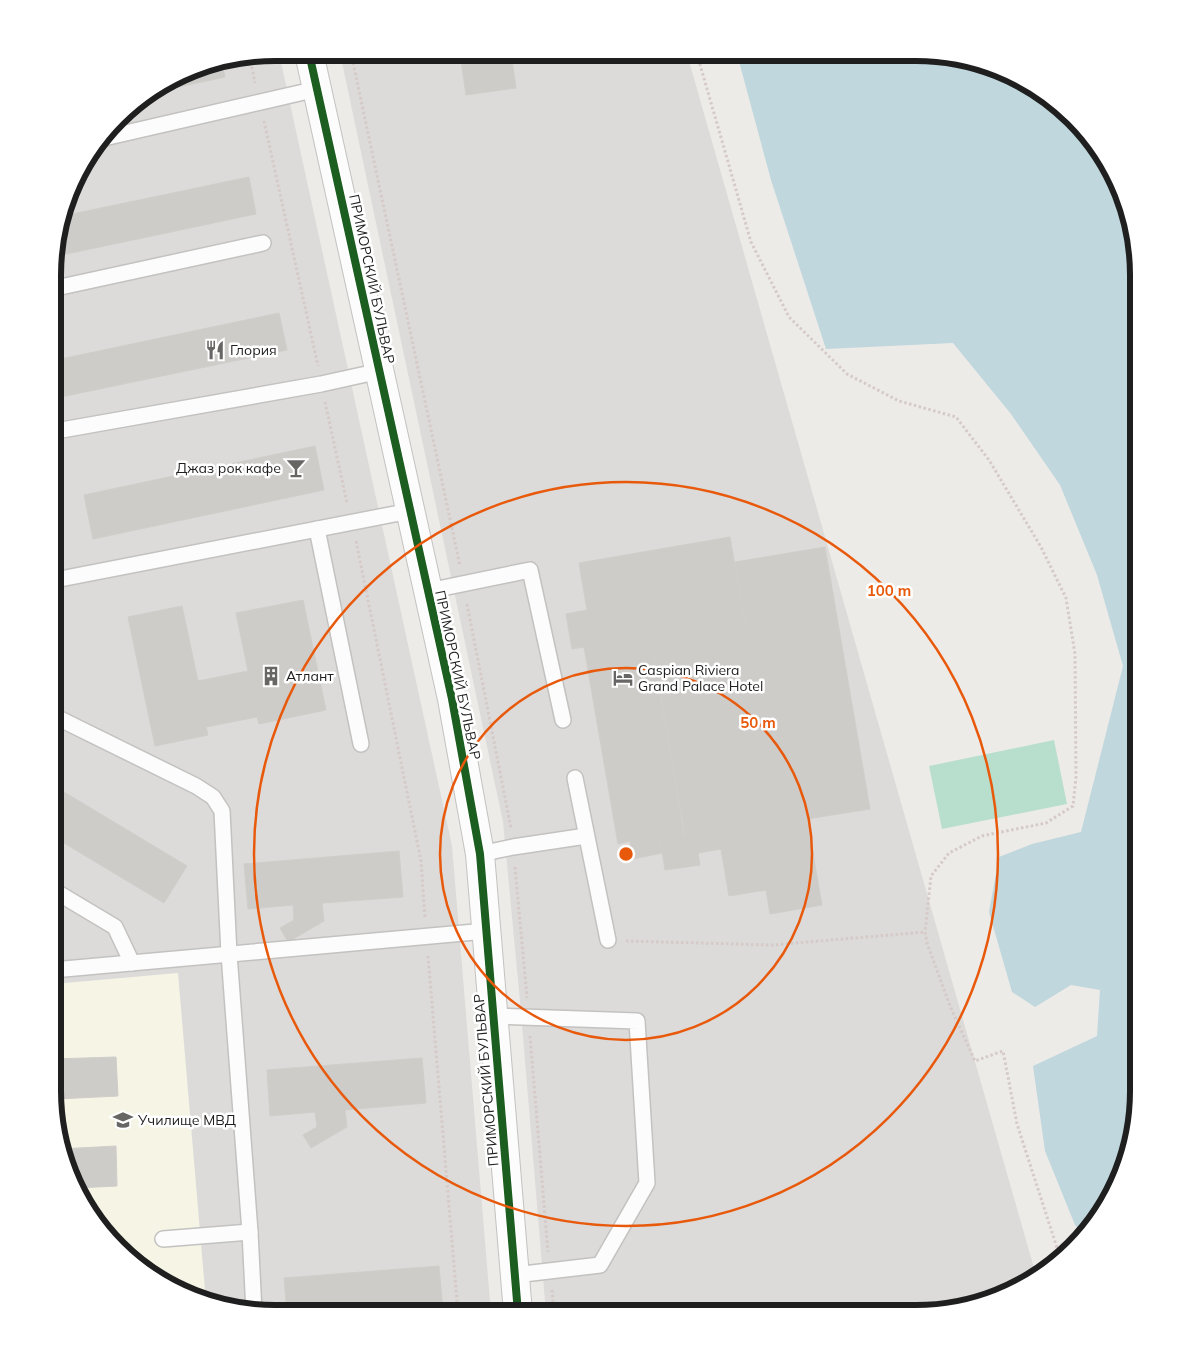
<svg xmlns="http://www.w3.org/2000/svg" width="1191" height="1366" viewBox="0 0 1191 1366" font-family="Mulish,sans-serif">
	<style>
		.residential { fill: #dcdbd9 }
		.education { fill: #f5f4e5 }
		.pitch { fill: #b8dfce }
		.water { fill: #bfd7dd }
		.building { fill: #ceccc9; stroke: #d0cdca }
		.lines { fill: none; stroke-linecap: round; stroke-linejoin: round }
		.service-casing { stroke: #c3c2c0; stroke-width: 18 }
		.tertiary-casing { stroke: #c3c2c0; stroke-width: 30 }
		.path { stroke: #d5cac8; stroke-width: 3; stroke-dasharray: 2.5 2.5; stroke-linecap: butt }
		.service { stroke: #fcfcfc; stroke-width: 15 }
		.tertiary { stroke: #fcfcfc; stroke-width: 28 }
		.cycleway-casing { stroke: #fff; stroke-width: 11 }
		.cycleway { stroke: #1b5e20; stroke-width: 8 }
		.ring { fill: none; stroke: #e8590c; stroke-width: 2.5 }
		.labels { text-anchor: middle; stroke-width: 5; stroke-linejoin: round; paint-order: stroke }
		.street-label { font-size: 14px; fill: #1f1f1f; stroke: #fff }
		.poi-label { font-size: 14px; fill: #1f1f1f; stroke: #fff; text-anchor: start }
		.rim { fill: none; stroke: #1f1f1f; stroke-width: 6 }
		.centre { fill: #e8590c; stroke: #fff; stroke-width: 2.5 }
		.ring-label { font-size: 15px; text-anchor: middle; font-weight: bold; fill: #e8590c; stroke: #fff; stroke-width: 5; stroke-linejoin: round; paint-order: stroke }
	</style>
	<rect width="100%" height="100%" fill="#edebe8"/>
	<g class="residential">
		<polygon points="275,53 279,53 452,846 491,1313 260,1313 204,1302 152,1276 82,1203 60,1149 53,1091 57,232 82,163 128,108 203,64"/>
		<polygon points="340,53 687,54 1036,1275 1028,1284 930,1313 546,1313 520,1001 503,822"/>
	</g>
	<polygon class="education" points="178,973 206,1302 152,1276 82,1203 60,1149 53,1091 53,984"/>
	<polygon class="pitch" points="1054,740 1067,804 942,829 929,766"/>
	<polygon class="water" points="737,54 945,54 1039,90 1109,163 1131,217 1138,275 1138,1106 1127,1163 1101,1214 1082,1232 1075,1225 1045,1151 1033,1066 1097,1036 1100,990 1071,985 1035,1007 1012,992 989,912 999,857 1032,844 1081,832 1123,666 1097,575 1060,485 1011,414 953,343 826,349 771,180"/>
	<g class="building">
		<polygon points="460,53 511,53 516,88 466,95"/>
		<polygon points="221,61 225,77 155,92 203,64"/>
		<polygon points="249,177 256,214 57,256 57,232 63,216"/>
		<polygon points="279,313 287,350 56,398 56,360"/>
		<polygon points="315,446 324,490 93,539 84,495"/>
		<polygon points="730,537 747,635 653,651 684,834 660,838 662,853 633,859 630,841 618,844 584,647 572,649 566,614 587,610 579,563"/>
		<polygon points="825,547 870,809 807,819 822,905 770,914 766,890 729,896 721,849 698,853 700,865 665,870 660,838 685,834 653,651 747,635 735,562"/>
		<polygon points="303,600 326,710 259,724 257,717 206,727 208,735 155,746 128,617 182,606 198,681 248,671 236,613"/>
		<polygon points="54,786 187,866 164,903 54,837"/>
		<polygon points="399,851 403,897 322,903 324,921 288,942 280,928 294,920 293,905 248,909 244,864"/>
		<polygon points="116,1057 118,1096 57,1099 59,1140 53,1091 53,1059"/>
		<polygon points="422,1058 426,1103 345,1110 347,1127 311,1148 303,1135 317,1127 315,1112 270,1116 267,1070"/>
		<polygon points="116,1146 117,1186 76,1188 60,1149"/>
		<polygon points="439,1266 443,1311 418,1313 287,1313 284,1278"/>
	</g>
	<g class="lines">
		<defs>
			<g id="service">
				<polyline points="104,138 317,89"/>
				<polyline points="56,288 263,243"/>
				<polyline points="56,431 321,384 380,371"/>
				<polyline points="317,529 361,744"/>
				<polyline points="55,580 410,511"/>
				<polyline points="428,591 530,570 563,720"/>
				<polyline points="54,716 196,786 213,797 222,811 229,954 250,1232 254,1312"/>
				<polyline points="575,778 608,940"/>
				<polyline points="480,854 513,847 586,836"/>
				<polyline points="53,890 115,927 132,963"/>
				<polyline points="53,970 486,931"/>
				<polyline points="493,1016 637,1021 647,1183 600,1265 515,1275"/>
				<polyline points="163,1239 250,1232"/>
			</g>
			<polyline id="tertiary" points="309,53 452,699 480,854 518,1313"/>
		</defs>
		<use href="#service" class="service-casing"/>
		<use href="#tertiary" class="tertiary-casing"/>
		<g class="path">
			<polyline points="351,53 460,566"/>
			<polyline points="697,54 751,242 789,317 847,374 899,401 956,417 989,460 1041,547 1066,598 1075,654 1076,777 1073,806 1046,823 982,836 949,853 931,876 925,932 927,943 950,1006 975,1061 1003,1051 1017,1124 1059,1254"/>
			<polyline points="250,57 255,83"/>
			<polyline points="264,121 318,366"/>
			<polyline points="325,402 347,503"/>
			<polyline points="356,541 421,861 425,918"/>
			<polyline points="467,604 511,828"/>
			<polyline points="515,867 527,998"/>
			<polyline points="626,941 772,945 925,932"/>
			<polyline points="428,956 458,1313"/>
			<polyline points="530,1036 548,1252"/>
			<polyline points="552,1290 554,1313"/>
		</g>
		<use href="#service" class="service"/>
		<use href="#tertiary" class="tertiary"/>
		<defs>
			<polyline id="cycleway" points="309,53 452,699 480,854 518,1313"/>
		</defs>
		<use href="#cycleway" class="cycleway-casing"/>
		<use href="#cycleway" class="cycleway"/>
	</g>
	<g class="ring">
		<circle cx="626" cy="854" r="186"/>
		<circle cx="626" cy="854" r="372"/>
	</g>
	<defs>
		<symbol id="restaurant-bare" viewBox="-9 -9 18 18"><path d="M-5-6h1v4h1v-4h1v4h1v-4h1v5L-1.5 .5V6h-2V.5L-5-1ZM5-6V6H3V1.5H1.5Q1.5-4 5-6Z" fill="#676665" stroke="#fff" stroke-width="2.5" paint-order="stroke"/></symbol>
		<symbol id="bar-bare" viewBox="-9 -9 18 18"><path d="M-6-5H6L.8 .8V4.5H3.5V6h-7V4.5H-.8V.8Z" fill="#676665" stroke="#fff" stroke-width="2.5" paint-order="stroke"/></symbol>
		<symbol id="building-bare" viewBox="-9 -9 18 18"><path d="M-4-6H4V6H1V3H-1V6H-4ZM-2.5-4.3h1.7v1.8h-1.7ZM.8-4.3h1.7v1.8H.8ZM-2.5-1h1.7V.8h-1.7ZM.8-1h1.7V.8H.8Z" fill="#676665" stroke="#fff" stroke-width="2.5" paint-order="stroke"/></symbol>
		<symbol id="hotel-bare" viewBox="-9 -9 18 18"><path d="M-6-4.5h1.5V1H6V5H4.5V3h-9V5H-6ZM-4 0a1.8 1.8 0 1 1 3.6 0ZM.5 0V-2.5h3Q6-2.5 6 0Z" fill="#676665" stroke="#fff" stroke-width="2.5" paint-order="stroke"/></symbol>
		<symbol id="university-bare" viewBox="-9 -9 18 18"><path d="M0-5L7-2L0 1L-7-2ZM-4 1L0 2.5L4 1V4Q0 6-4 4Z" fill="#676665" stroke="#fff" stroke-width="2.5" paint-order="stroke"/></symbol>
	</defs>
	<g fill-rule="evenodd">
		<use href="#restaurant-bare" x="201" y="336" width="28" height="28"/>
		<use href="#bar-bare" x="282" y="454" width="28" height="28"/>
		<use href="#building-bare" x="257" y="662" width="28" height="28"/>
		<use href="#hotel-bare" x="609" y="664" width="28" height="28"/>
		<use href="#university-bare" x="109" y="1106" width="28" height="28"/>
	</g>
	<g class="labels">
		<g class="street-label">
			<text transform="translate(372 279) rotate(78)" y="5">ПРИМОРСКИЙ БУЛЬВАР</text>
			<text transform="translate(458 675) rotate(78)" y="5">ПРИМОРСКИЙ БУЛЬВАР</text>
			<text transform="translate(486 1080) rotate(-95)" y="5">ПРИМОРСКИЙ БУЛЬВАР</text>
		</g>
		<g class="poi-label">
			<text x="230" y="355">Глория</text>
			<text x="281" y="473" text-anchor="end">Джаз рок кафе</text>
			<text x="638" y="675">Caspian Riviera<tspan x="638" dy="16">Grand Palace Hotel</tspan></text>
			<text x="286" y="681">Атлант</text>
			<text x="138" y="1125">Училище МВД</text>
		</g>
	</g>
	<path d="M0 0H1191V1366H0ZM275 61H916A214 214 0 0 1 1130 275V1091A214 214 0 0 1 916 1305H275A214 214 0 0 1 61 1091V275A214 214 0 0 1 275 61Z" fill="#fff" fill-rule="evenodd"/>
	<path class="rim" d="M275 61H916A214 214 0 0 1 1130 275V1091A214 214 0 0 1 916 1305H275A214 214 0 0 1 61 1091V275A214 214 0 0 1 275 61Z"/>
	<circle cx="626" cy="854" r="8" class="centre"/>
	<g class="ring-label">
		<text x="889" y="596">100 m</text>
		<text x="758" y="728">50 m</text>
	</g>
</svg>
